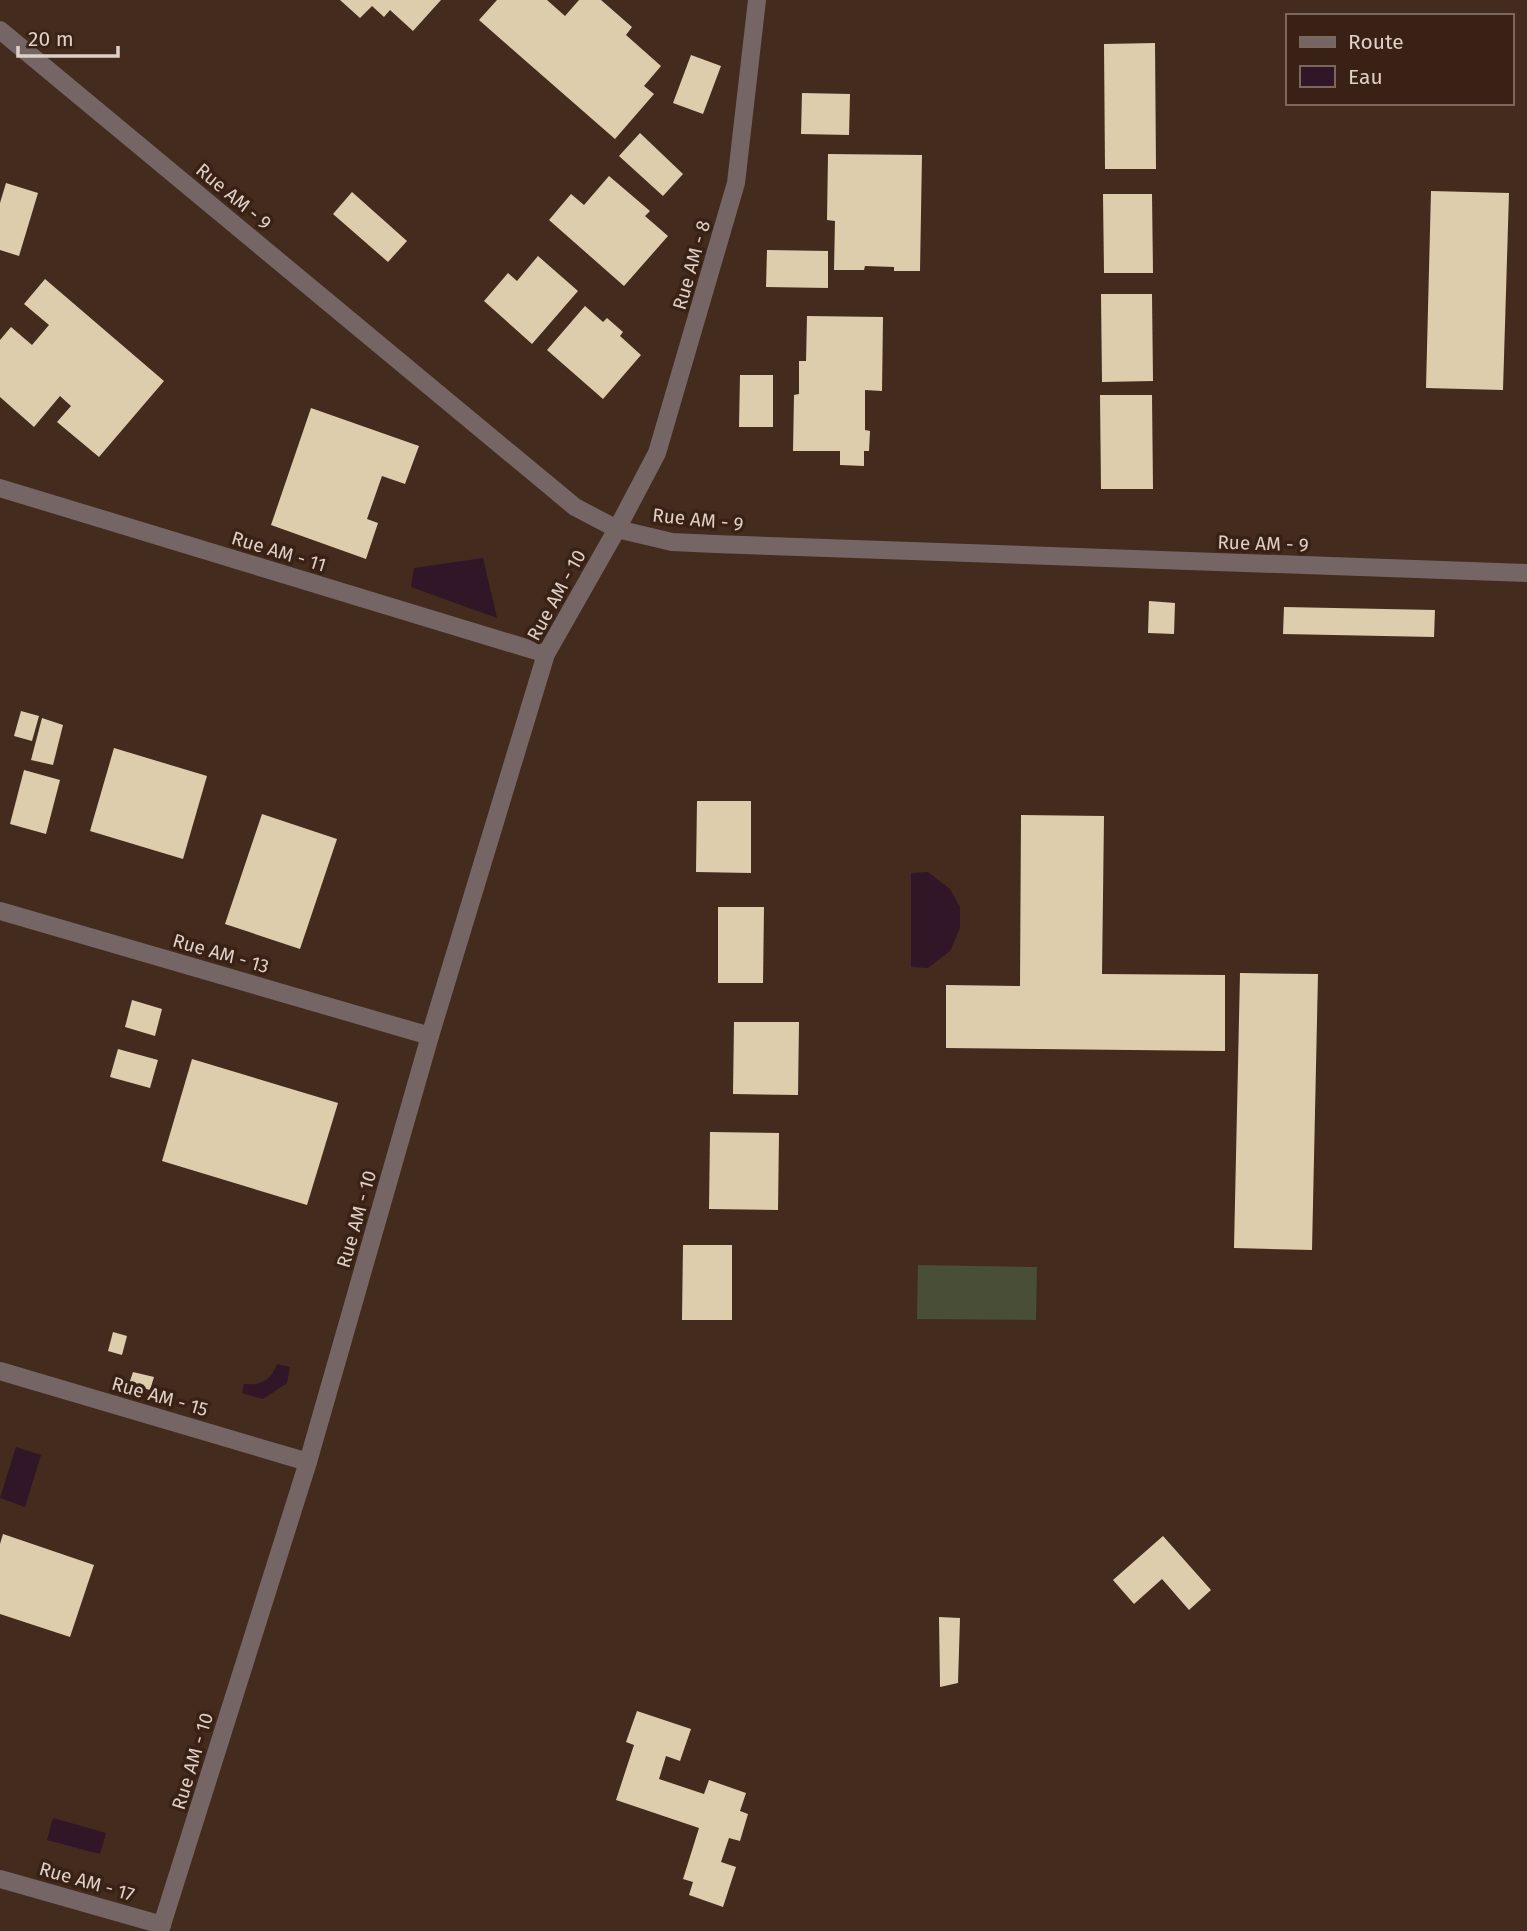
<svg xmlns="http://www.w3.org/2000/svg" width="1527" height="1931" viewBox="0 0 1527 1931" font-family="'Fira Sans',sans-serif">
	<style>
		.pitch { fill: #494e36 }
		.water { fill: #301626 }
		.building { fill: #decdac }
		.lines { fill: none; stroke-linecap: round; stroke-linejoin: round }
		.minor { stroke: #766565; stroke-width: 18 }
		.labels { text-anchor: middle; stroke-width: 7; stroke-linejoin: round; paint-order: stroke }
		.street-label { font-size: 19px; fill: #dfd0c7; stroke: #392215 }
	</style>
	<rect width="100%" height="100%" fill="#432c1e"/>
	<polygon class="pitch" points="918,1265 1037,1267 1036,1320 917,1319"/>
	<g class="water">
		<polygon points="483,558 497,618 411,587 414,568"/>
		<polygon points="928,872 950,889 960,907 960,928 950,951 928,968 911,967 911,873"/>
		<path d="M277,1364l13,3 -3,16 -24,16 -21,-6 2,-9c18,2 27,-4 33,-20z"/>
		<polygon points="16,1447 41,1455 25,1507 0,1498"/>
		<polygon points="53,1818 106,1833 100,1854 47,1840"/>
	</g>
	<g class="building">
		<polygon points="340,0 441,0 413,31 390,10 384,17 372,6 360,18"/>
		<polygon points="497,0 547,0 565,16 579,0 601,0 632,27 626,35 661,66 644,86 654,94 615,139 479,20"/>
		<polygon points="1155,43 1156,169 1105,169 1104,44"/>
		<polygon points="691,55 721,66 703,114 673,103"/>
		<polygon points="802,93 850,94 849,135 801,134"/>
		<polygon points="640,133 683,174 663,196 619,156"/>
		<polygon points="828,154 922,155 920,271 894,271 894,267 865,266 864,270 834,270 835,221 827,220"/>
		<polygon points="609,176 650,211 645,216 668,236 624,286 549,220 571,194 584,205"/>
		<polygon points="6,183 38,193 19,256 0,250 0,203"/>
		<polygon points="1431,191 1509,193 1503,390 1426,388"/>
		<polygon points="352,192 407,241 388,262 333,214"/>
		<polygon points="1103,194 1152,194 1153,273 1104,273"/>
		<polygon points="767,250 828,251 828,288 766,287"/>
		<polygon points="538,256 578,291 532,344 484,301 508,273 517,281"/>
		<polygon points="45,279 164,381 99,457 57,422 71,406 60,396 34,427 0,397 0,340 11,327 32,345 49,325 24,304"/>
		<polygon points="1101,294 1152,294 1153,381 1102,382"/>
		<polygon points="585,306 603,322 607,318 623,332 620,336 641,355 603,399 547,350"/>
		<polygon points="807,316 883,317 882,391 865,390 865,430 870,431 869,451 864,451 864,466 840,465 840,451 793,451 794,395 799,394 799,361 806,361"/>
		<polygon points="740,375 773,375 773,427 739,427"/>
		<polygon points="1100,395 1152,395 1153,489 1101,489"/>
		<polygon points="311,408 419,446 405,484 382,476 367,519 378,523 366,559 271,525"/>
		<polygon points="1149,601 1175,603 1174,634 1148,633"/>
		<polygon points="1284,607 1435,610 1434,637 1283,634"/>
		<polygon points="21,711 39,716 32,741 14,736"/>
		<polygon points="42,718 63,725 53,765 31,760"/>
		<polygon points="114,748 207,776 183,859 90,831"/>
		<polygon points="24,770 60,780 46,834 10,824"/>
		<polygon points="697,801 751,801 751,873 696,872"/>
		<polygon points="262,814 337,839 300,949 225,924"/>
		<polygon points="1021,815 1104,816 1102,974 1225,975 1225,1051 946,1048 946,985 1020,986"/>
		<polygon points="718,907 764,907 763,983 718,983"/>
		<polygon points="1240,973 1318,974 1312,1250 1234,1248"/>
		<polygon points="132,1000 162,1009 155,1036 125,1027"/>
		<polygon points="734,1022 799,1022 798,1095 733,1094"/>
		<polygon points="118,1049 158,1060 150,1088 110,1077"/>
		<polygon points="192,1059 338,1103 307,1205 162,1161"/>
		<polygon points="710,1132 779,1133 778,1210 709,1209"/>
		<polygon points="683,1245 732,1245 732,1320 682,1320"/>
		<polygon points="113,1332 127,1336 122,1355 108,1351"/>
		<polygon points="133,1372 154,1377 150,1390 129,1384"/>
		<polygon points="3,1534 94,1565 70,1637 0,1614 0,1544"/>
		<polygon points="1163,1536 1211,1590 1189,1610 1162,1579 1134,1604 1113,1580"/>
		<polygon points="939,1617 960,1618 958,1683 940,1687"/>
		<polygon points="637,1711 691,1729 680,1761 666,1756 659,1779 704,1794 709,1780 746,1793 740,1811 748,1814 740,1841 729,1838 721,1862 736,1867 723,1907 689,1895 693,1882 683,1879 699,1828 616,1800 634,1745 626,1742"/>
	</g>
	<g class="lines">
		<g class="minor">
			<polyline points="0,30 575,507 617,529 672,542 715,544 1527,573"/>
			<polyline points="0,488 546,654"/>
			<polyline points="0,911 430,1036"/>
			<polyline points="0,1371 308,1462"/>
			<polyline points="0,1879 162,1925"/>
			<polyline points="160,1931 308,1462 430,1036 546,654 617,529 657,453 736,183 757,0"/>
		</g>
	</g>
	<g class="labels">
		<g class="street-label">
			<text transform="translate(234 196) rotate(40)" y="7">Rue AM - 9</text>
			<text transform="translate(691 265) rotate(-74)" y="7">Rue AM - 8</text>
			<text transform="translate(698 519) rotate(6)" y="7">Rue AM - 9</text>
			<text transform="translate(1263 543) rotate(2)" y="7">Rue AM - 9</text>
			<text transform="translate(279 551) rotate(17)" y="7">Rue AM - 11</text>
			<text transform="translate(556 595) rotate(-61)" y="7">Rue AM - 10</text>
			<text transform="translate(221 953) rotate(16)" y="7">Rue AM - 13</text>
			<text transform="translate(356 1219) rotate(-74)" y="7">Rue AM - 10</text>
			<text transform="translate(160 1396) rotate(16)" y="7">Rue AM - 15</text>
			<text transform="translate(192 1761) rotate(-73)" y="7">Rue AM - 10</text>
			<text transform="translate(87 1881) rotate(16)" y="7">Rue AM - 17</text>
		</g>
	</g>
	<rect x="1286" y="14" width="228" height="91" fill="#392215" stroke="#7b685c" stroke-width="2"/>
	<rect x="1300" y="37" width="35" height="10" fill="#766565" stroke="#7b685c" stroke-width="2"/>
	<text x="1348" y="49" font-size="21" fill="#dfd0c7">Route</text>
	<rect x="1300" y="66" width="35" height="21" fill="#301626" stroke="#7b685c" stroke-width="2"/>
	<text x="1348" y="84" font-size="21" fill="#dfd0c7">Eau</text>
	<path d="M18 46v10h100v-10" fill="none" stroke="#dfd0c7" stroke-width="3.5"/>
	<text x="28" y="46" font-size="21" fill="#dfd0c7" stroke="#392215" stroke-width="5" paint-order="stroke">20 m</text>
</svg>
